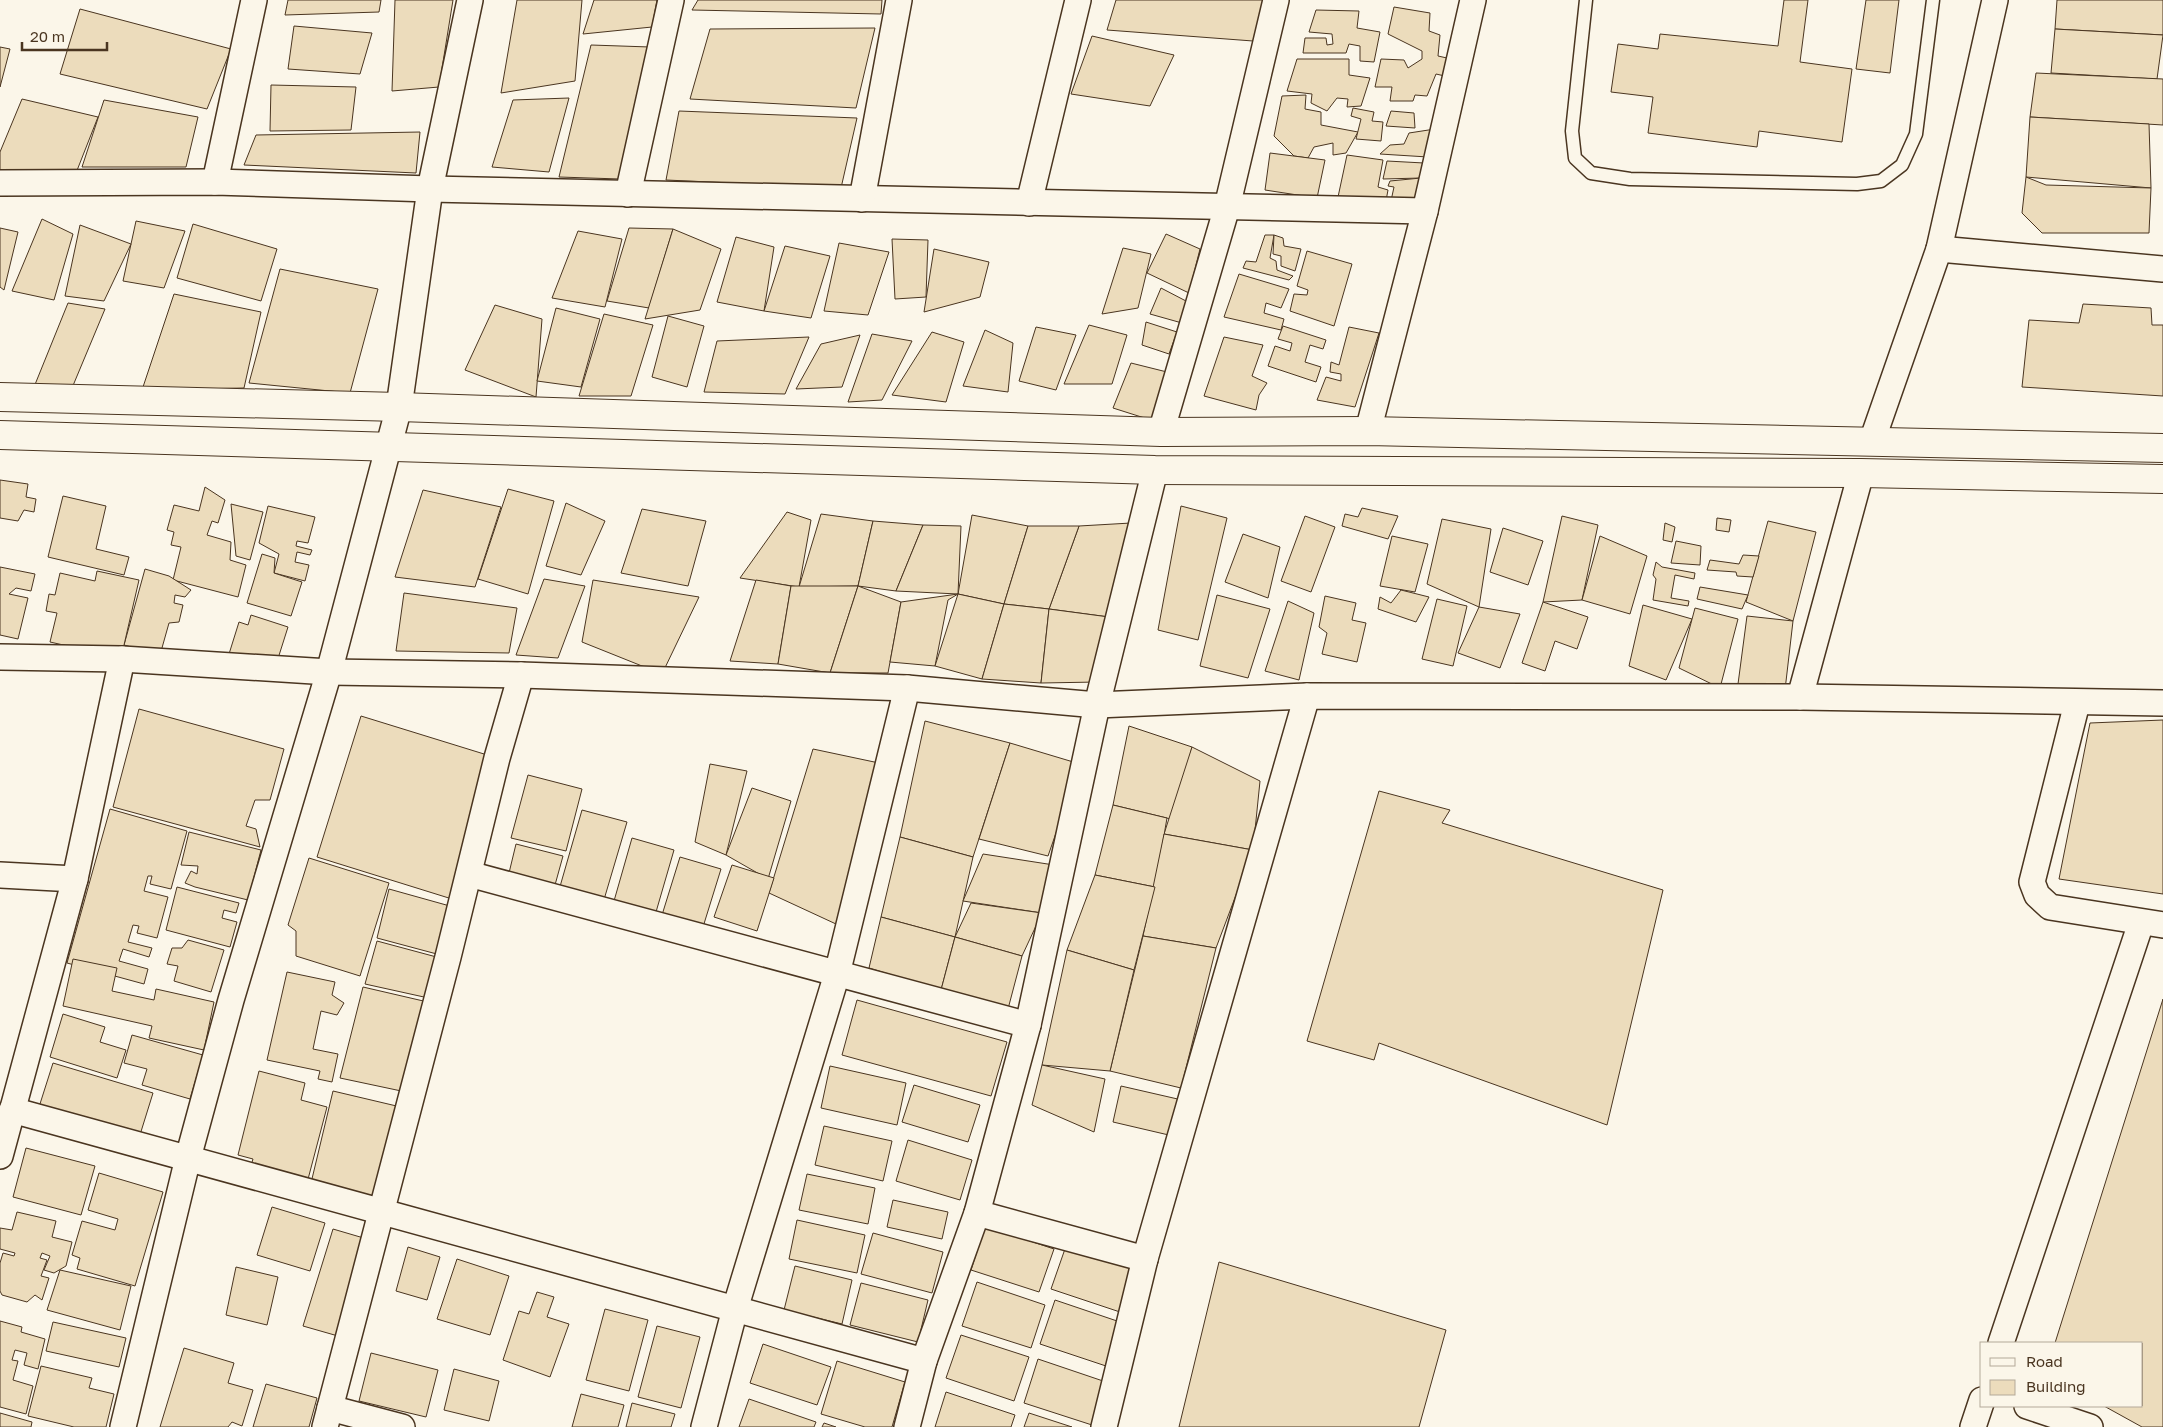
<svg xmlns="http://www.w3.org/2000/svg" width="2163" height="1427" viewBox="0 0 2163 1427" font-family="'Golos Text',sans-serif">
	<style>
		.building { fill: #ecdcbc; stroke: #4a3520 }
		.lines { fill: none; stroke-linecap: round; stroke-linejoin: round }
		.lane-casing { stroke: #4a3520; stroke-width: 15 }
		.street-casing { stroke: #4a3520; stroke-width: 28 }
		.secondary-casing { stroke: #4a3520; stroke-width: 30 }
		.lane { stroke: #fbf6e9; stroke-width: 12 }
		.street { stroke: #fbf6e9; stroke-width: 25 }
		.secondary { stroke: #fbf6e9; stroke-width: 28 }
	</style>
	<rect width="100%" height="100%" fill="#fbf6e9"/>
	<g class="building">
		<polygon points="288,0 381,0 379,12 285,15"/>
		<polygon points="395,0 453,0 439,87 392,91"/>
		<polygon points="517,0 582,0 575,81 501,93"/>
		<polygon points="594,0 657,0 652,27 583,34"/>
		<polygon points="698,0 882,0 881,14 692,10"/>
		<polygon points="1116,0 1265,0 1253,41 1107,30"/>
		<polygon points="1784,0 1808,0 1800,62 1852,69 1842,142 1759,131 1757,147 1648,133 1653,97 1611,92 1618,44 1658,49 1660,34 1778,46"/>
		<polygon points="1866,0 1899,0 1890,73 1856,69"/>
		<polygon points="2057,0 2163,0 2163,35 2055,29"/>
		<polygon points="1394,7 1430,13 1429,31 1440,35 1438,56 1447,58 1449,77 1436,74 1427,96 1415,95 1413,101 1390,101 1392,87 1375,87 1381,59 1404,60 1408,68 1422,59 1422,51 1388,34"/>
		<polygon points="80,9 231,49 207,109 60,74"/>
		<polygon points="1316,10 1359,11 1357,28 1380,32 1374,62 1360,61 1360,46 1349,44 1346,53 1303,53 1305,38 1326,38 1327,45 1333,44 1332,34 1309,32"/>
		<polygon points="294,26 372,33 360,74 288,69"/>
		<polygon points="875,28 856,108 690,99 710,29"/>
		<polygon points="2055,29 2163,35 2157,79 2051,73"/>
		<polygon points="1092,36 1174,55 1150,106 1071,94"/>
		<polygon points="591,45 650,47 620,179 559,177"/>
		<polygon points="0,47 10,49 0,87"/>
		<polygon points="1297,59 1349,59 1349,75 1370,78 1361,106 1347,107 1348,99 1337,98 1327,111 1311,103 1312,94 1287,91"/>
		<polygon points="2036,73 2163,79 2163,125 2030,117"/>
		<polygon points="271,85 356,87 351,130 270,131"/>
		<polygon points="1306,95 1305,109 1321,112 1321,125 1358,132 1346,153 1333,155 1333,143 1314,147 1308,158 1294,156 1274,136 1282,96"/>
		<polygon points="569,98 549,172 492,167 513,100"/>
		<polygon points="22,99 98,117 76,173 0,170 0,152"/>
		<polygon points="104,100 198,117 186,167 82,167"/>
		<polygon points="1353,108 1374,112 1372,121 1383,122 1381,141 1356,139 1361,119 1351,116"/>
		<polygon points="679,111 857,118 841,188 666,180"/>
		<polygon points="1391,111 1414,113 1415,128 1386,126"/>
		<polygon points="2030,117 2149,124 2151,188 2026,177"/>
		<polygon points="1435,129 1428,157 1380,154 1390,145 1404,144 1409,133"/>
		<polygon points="420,132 416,173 244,165 256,135"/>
		<polygon points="1270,153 1325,160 1317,198 1265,190"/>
		<polygon points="1347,155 1383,160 1378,187 1388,190 1385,206 1372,205 1373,197 1338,197"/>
		<polygon points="1387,161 1424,163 1421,178 1383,179"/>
		<polygon points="2026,177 2046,185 2151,188 2149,233 2042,233 2022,213"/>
		<polygon points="1421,178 1416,208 1389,210 1394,187 1388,186 1390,181"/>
		<polygon points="42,219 73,234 54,300 12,291"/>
		<polygon points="136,221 185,231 164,288 123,281"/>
		<polygon points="193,224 277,249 261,301 177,278"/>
		<polygon points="80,225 131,244 104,301 65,296"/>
		<polygon points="0,228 18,232 4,290 0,287"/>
		<polygon points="629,228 673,229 649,308 607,301"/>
		<polygon points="673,229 721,249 700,310 645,319"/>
		<polygon points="578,231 622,239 605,307 552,298"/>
		<polygon points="1166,234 1200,249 1189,293 1147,273"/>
		<polygon points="1265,235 1274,235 1270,258 1276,261 1277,270 1293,276 1289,280 1243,268 1246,261 1256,262"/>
		<polygon points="1274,235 1283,238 1284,246 1301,249 1295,271 1281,266 1281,256 1273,254"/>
		<polygon points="736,237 774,247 764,311 717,302"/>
		<polygon points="892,239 928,240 926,297 895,299"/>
		<polygon points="839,243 889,252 868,315 824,311"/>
		<polygon points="785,246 830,256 811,318 764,311"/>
		<polygon points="1123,248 1151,254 1138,308 1102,314"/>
		<polygon points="934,249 989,262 980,297 924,312"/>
		<polygon points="1307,251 1352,264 1334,326 1290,311 1294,294 1307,295 1308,290 1297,286"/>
		<polygon points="280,269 378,289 350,393 249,383"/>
		<polygon points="1239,274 1289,289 1281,308 1266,303 1264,313 1284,319 1281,330 1224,317"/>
		<polygon points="1161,288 1186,301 1182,323 1150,314"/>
		<polygon points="174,294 261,312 244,388 142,390"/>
		<polygon points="68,303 105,309 72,388 34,387"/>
		<polygon points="2083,304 2151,308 2152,325 2163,325 2163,396 2022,387 2029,320 2079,323"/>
		<polygon points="495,305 542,319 536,397 465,370"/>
		<polygon points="556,308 600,319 581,387 537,381"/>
		<polygon points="604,314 653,325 631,396 579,396"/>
		<polygon points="668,316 704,326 687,387 652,377"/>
		<polygon points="1146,322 1177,332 1169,354 1142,345"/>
		<polygon points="1089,325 1127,335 1112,384 1064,384"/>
		<polygon points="1283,326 1326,340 1323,349 1310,345 1305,362 1321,367 1316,382 1268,366 1275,346 1290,351 1292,343 1278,339"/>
		<polygon points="1036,327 1076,335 1056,390 1019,381"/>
		<polygon points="1349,327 1379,333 1355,407 1317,400 1326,377 1341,381 1341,374 1330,372 1331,362 1339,365"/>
		<polygon points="985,330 1013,343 1008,392 963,386"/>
		<polygon points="932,332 964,342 946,402 892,395"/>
		<polygon points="872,334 912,341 882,400 848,402"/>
		<polygon points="860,335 842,387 796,389 821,344"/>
		<polygon points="809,337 785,394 704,392 717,341"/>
		<polygon points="1224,337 1263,345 1252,376 1267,383 1259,395 1256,410 1204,396"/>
		<polygon points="1131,363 1171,373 1154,421 1113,408"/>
		<polygon points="0,480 28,484 26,497 36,499 34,512 24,510 18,521 0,518"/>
		<polygon points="205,487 225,500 218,523 212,521 207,535 231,542 230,560 246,565 238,597 173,580 181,547 171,545 174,532 167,530 174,505 199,511"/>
		<polygon points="508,489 554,501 528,594 478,579"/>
		<polygon points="423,490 501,507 475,587 395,577"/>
		<polygon points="63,496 106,506 96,549 129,557 124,575 48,557"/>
		<polygon points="566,503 605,521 581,575 546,566"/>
		<polygon points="231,504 263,512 250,560 236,556"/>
		<polygon points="268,506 315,517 308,543 297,541 296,546 312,550 310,555 297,552 295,562 309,565 305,581 274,573 279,554 259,543"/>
		<polygon points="1181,506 1227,518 1198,640 1158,630"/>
		<polygon points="1362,508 1398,516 1388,539 1342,526 1345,514 1358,517"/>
		<polygon points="642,509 706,521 688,586 621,573"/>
		<polygon points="787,512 811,520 799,587 740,578"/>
		<polygon points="821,514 873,521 858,586 799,587"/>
		<polygon points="972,515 1028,526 1004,604 958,594"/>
		<polygon points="1305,516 1335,527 1311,592 1281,581"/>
		<polygon points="1562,516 1598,525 1582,600 1543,602"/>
		<polygon points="1717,518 1731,520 1729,532 1716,530"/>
		<polygon points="1442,519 1491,529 1479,607 1427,584"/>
		<polygon points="873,521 923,525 896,591 858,586"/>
		<polygon points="1768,521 1816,532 1793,621 1746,602"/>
		<polygon points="1131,523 1109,617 1049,609 1079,526"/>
		<polygon points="1665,523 1675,527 1672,542 1663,540"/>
		<polygon points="923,525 961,526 958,594 896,591"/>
		<polygon points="1028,526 1079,526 1049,609 1004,604"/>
		<polygon points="1503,528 1543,541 1528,585 1490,572"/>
		<polygon points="1243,534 1280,547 1268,598 1225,582"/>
		<polygon points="1392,536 1428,544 1415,592 1380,586"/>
		<polygon points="1600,536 1647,556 1630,614 1582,600"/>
		<polygon points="1676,541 1701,546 1700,565 1671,563"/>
		<polygon points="262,554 275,558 274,573 302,582 291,616 247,603"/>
		<polygon points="1743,555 1759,556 1753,577 1737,576 1736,572 1707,570 1710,560 1739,564"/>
		<polygon points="1656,562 1662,567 1695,573 1694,579 1675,575 1671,598 1689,601 1688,606 1653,600 1656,579 1653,575"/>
		<polygon points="0,567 35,574 31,591 16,588 9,594 28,598 18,639 0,635"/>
		<polygon points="145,569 169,576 191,590 185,597 175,595 174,603 183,605 179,622 169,623 160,655 124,645"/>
		<polygon points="97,571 139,580 121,658 50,642 57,613 46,611 49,594 55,595 60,573 95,581"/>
		<polygon points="544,579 585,586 558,658 516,655"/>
		<polygon points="593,580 699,597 662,674 582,642"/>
		<polygon points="756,580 791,586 778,664 730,661"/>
		<polygon points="791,586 858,586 830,673 778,664"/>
		<polygon points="858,586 901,602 888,673 830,673"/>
		<polygon points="1700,587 1748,595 1742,609 1697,599"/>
		<polygon points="1401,590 1429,597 1416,622 1378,609 1380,597 1391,603"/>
		<polygon points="404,593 517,608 509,653 396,651"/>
		<polygon points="958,594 948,600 935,666 890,662 901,602"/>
		<polygon points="958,594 1004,604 982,679 935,666"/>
		<polygon points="1217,595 1270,609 1248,678 1200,666"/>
		<polygon points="1325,596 1356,603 1352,620 1366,623 1357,662 1322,654 1327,633 1319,627"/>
		<polygon points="1437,599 1467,606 1453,666 1422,659"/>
		<polygon points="1288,601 1314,613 1299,680 1265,671"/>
		<polygon points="1543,602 1588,617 1577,649 1555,641 1545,671 1522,663"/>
		<polygon points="1004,604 1049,609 1041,683 982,679"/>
		<polygon points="1643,605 1692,619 1666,680 1629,666"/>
		<polygon points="1479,607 1520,614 1500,668 1458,653"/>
		<polygon points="1695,608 1738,619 1720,688 1679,668"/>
		<polygon points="1049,609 1109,617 1098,682 1041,683"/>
		<polygon points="251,615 288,627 275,668 229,654 239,622 248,625"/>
		<polygon points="1747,616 1793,621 1785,690 1738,684"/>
		<polygon points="139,709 284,749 270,800 255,800 246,826 256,829 260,847 113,807"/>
		<polygon points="361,716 497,758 452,899 317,857"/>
		<polygon points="2163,720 2163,894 2059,879 2090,723"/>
		<polygon points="925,721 1010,743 973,857 900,837"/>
		<polygon points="1129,726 1192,747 1175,820 1113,805"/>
		<polygon points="1010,743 1080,764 1048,856 979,839"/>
		<polygon points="1192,747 1260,781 1253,850 1164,834"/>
		<polygon points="813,749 879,763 836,924 769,893"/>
		<polygon points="710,764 747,771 726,855 695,842"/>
		<polygon points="528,775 582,789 566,851 511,838"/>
		<polygon points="752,788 791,801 768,879 726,855"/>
		<polygon points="1379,791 1450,810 1442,823 1663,890 1607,1125 1379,1043 1374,1060 1307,1041"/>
		<polygon points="1113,805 1167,818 1155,887 1095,875"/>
		<polygon points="110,809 187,831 171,889 150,884 152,876 148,876 144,891 168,897 157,938 137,933 139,926 133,925 128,942 152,948 149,957 123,949 119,961 148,969 144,984 67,963"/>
		<polygon points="582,810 627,822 603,903 559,890"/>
		<polygon points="189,832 261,850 248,900 195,887 185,883 191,871 197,874 198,866 181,865"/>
		<polygon points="1164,834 1253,850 1216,948 1143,936"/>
		<polygon points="900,837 973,857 955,937 881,917"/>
		<polygon points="632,838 674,850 656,912 614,901"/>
		<polygon points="516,844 563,856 555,885 509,873"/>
		<polygon points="983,854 1054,865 1042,913 963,901"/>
		<polygon points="680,857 721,869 703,927 662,915"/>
		<polygon points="309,858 389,883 360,976 296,956 296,931 288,925"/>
		<polygon points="732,865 774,878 757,931 714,917"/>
		<polygon points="1095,875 1155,887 1134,970 1067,950"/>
		<polygon points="177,887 239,903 236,913 224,910 222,918 237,922 230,947 166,930"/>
		<polygon points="389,889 457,908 448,957 377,938"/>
		<polygon points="971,903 1042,913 1022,956 955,937"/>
		<polygon points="881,917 955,937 941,990 869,968"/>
		<polygon points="1143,936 1216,948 1181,1088 1110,1071"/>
		<polygon points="955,937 1022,956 1008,1009 941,990"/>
		<polygon points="188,940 224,950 211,992 174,981 178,966 167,964 172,948 182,948"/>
		<polygon points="377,941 444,959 433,999 365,984"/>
		<polygon points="1067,950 1134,970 1110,1071 1042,1065"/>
		<polygon points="73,959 117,968 112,991 154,1000 156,989 214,1002 204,1050 149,1038 152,1026 63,1006"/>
		<polygon points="287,972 335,982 332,995 344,1003 337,1015 321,1011 313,1049 338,1054 332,1082 318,1079 320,1071 267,1060"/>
		<polygon points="363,987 432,1003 406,1092 340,1078"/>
		<polygon points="2163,999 2163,1427 2142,1427 2104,1406 2142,1406 2142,1343 2055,1343"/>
		<polygon points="857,1000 1007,1042 991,1096 842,1055"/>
		<polygon points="63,1014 105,1027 100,1042 126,1050 117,1078 50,1057"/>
		<polygon points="132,1035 203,1055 190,1099 142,1085 147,1069 124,1063"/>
		<polygon points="53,1063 153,1093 139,1138 39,1107"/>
		<polygon points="1042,1065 1105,1079 1094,1132 1032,1105"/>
		<polygon points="830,1066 906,1083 897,1125 821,1108"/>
		<polygon points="259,1071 305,1083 301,1100 327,1107 307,1183 250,1169 253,1159 238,1155"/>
		<polygon points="914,1085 980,1105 968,1142 902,1122"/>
		<polygon points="1121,1086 1182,1100 1173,1136 1113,1122"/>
		<polygon points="333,1091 405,1108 380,1209 311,1183"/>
		<polygon points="824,1126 892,1141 883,1181 815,1165"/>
		<polygon points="908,1140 972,1160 960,1200 896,1181"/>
		<polygon points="26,1148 95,1166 81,1215 13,1197"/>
		<polygon points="99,1173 163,1192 135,1286 77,1269 80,1258 72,1255 82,1221 115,1230 118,1219 88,1210"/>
		<polygon points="807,1174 875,1188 868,1224 799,1210"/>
		<polygon points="893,1200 948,1212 942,1239 887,1227"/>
		<polygon points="272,1207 325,1223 310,1271 257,1255"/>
		<polygon points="17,1212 56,1221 52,1237 72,1242 66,1266 54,1273 44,1270 50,1256 42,1253 40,1258 47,1260 41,1276 49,1278 42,1300 35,1295 27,1302 2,1295 0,1291 0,1263 3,1253 14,1256 15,1253 0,1249 0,1228 12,1230"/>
		<polygon points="797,1220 865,1235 857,1273 789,1259"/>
		<polygon points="985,1226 1054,1249 1039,1292 971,1270"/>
		<polygon points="333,1229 367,1239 338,1336 303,1326"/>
		<polygon points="873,1233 943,1252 932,1293 861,1274"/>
		<polygon points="1066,1246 1134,1269 1120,1312 1051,1289"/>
		<polygon points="408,1247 440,1257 427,1300 396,1291"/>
		<polygon points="457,1259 509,1276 490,1335 437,1319"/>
		<polygon points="1219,1262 1446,1330 1419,1427 1179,1427"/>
		<polygon points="795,1266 852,1280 842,1324 784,1310"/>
		<polygon points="236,1267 278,1277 267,1325 226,1315"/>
		<polygon points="60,1270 131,1286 120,1330 47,1310"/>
		<polygon points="977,1282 1045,1305 1031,1348 962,1326"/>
		<polygon points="861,1283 928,1300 918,1342 850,1325"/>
		<polygon points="537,1292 554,1297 547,1317 569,1324 550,1377 503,1360 519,1311 529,1314"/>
		<polygon points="1055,1300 1123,1323 1109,1367 1040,1344"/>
		<polygon points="605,1309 648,1320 629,1391 586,1380"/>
		<polygon points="0,1321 22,1327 21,1332 45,1339 38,1369 24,1365 27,1353 15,1350 12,1360 18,1361 13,1380 33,1386 26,1414 0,1407"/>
		<polygon points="53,1322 126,1338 119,1367 46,1351"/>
		<polygon points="657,1326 700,1337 681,1408 638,1397"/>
		<polygon points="961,1335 1029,1357 1014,1401 946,1378"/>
		<polygon points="763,1344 831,1367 817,1405 750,1383"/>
		<polygon points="184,1348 234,1363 228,1383 253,1390 242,1426 232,1422 228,1427 160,1427"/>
		<polygon points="371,1353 438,1370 426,1417 359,1401"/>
		<polygon points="1038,1359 1106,1382 1092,1425 1024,1403"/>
		<polygon points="837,1361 905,1382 892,1427 865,1427 821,1414"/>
		<polygon points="41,1366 92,1378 89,1388 114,1394 106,1427 74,1427 28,1416"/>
		<polygon points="454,1369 499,1381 489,1421 444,1410"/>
		<polygon points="266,1384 317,1398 309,1427 253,1427"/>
		<polygon points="946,1392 1015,1415 1011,1427 935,1427"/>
		<polygon points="581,1394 624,1405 618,1427 572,1427"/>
		<polygon points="749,1399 816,1422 814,1427 739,1427"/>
		<polygon points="632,1403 675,1414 671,1427 626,1427"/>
		<polygon points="0,1413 32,1422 31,1427 0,1427"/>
		<polygon points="1029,1413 1072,1427 1024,1427"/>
		<polygon points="824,1423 836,1427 822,1427"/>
	</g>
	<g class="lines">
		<defs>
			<polyline id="lane" points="1586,0 1572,131 1575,158 1591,173 1630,179 1857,184 1881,181 1902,165 1916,134 1933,0"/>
			<g id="street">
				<polyline points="215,182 254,0"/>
				<polyline points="0,183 215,182 430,189 1425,211"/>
				<polyline points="628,194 671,0"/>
				<polyline points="862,199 899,0"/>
				<polyline points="1029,203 1078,0"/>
				<polyline points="1939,249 2163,269"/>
				<polyline points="1368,431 1425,211 1473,0"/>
				<polyline points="1161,432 1227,207 1276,0"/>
				<polyline points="1872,441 1939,249 1995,0"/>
				<polyline points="0,657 122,659 329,672 521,675 907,688 1097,705 1307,696 1800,697 2163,703"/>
				<polyline points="1800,697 1861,473"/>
				<polyline points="2077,703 2032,882 2037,895 2050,907 2163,925"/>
				<polyline points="469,874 1028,1025"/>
				<polyline points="0,875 75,879"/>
				<polyline points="12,1110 924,1361"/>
				<polyline points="0,1156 75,879 122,659"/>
				<polyline points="977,1213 1145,1259"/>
				<polyline points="2001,1343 2141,923"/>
				<polyline points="2027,1406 2090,1427"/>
				<polyline points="330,1408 402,1427"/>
				<polyline points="123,1427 188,1158 231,1000 329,672 399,407 430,189 470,0"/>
				<polyline points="325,1427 448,957 497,758 521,675"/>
				<polyline points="704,1427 735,1309 837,974 907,688"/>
				<polyline points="907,1427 924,1361 977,1213 1028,1025 1097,705 1155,470"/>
				<polyline points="1104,1427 1145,1259 1307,696"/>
				<polyline points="1973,1427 1982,1400"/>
			</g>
			<g id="secondary">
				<polyline points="0,397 399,407 1161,432 1368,431 2163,448"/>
				<polyline points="0,435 1155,470 1861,473 2163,479"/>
			</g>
		</defs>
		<use href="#lane" class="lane-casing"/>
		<use href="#street" class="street-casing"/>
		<use href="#secondary" class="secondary-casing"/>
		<use href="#lane" class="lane"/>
		<use href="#street" class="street"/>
		<use href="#secondary" class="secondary"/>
	</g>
	<rect x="1980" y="1342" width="162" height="65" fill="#fbf6e9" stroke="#b4a999"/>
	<rect x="1990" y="1358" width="25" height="8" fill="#fbf6e9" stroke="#b4a999"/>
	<text x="2026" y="1367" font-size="15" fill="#4a3520">Road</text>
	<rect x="1990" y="1380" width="25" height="15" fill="#ecdcbc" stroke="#b4a999"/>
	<text x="2026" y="1392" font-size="15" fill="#4a3520">Building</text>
	<path d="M22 42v8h85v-8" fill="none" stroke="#4a3520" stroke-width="2.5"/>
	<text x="30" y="42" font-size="15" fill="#4a3520" stroke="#fbf6e9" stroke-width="4" paint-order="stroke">20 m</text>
</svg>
